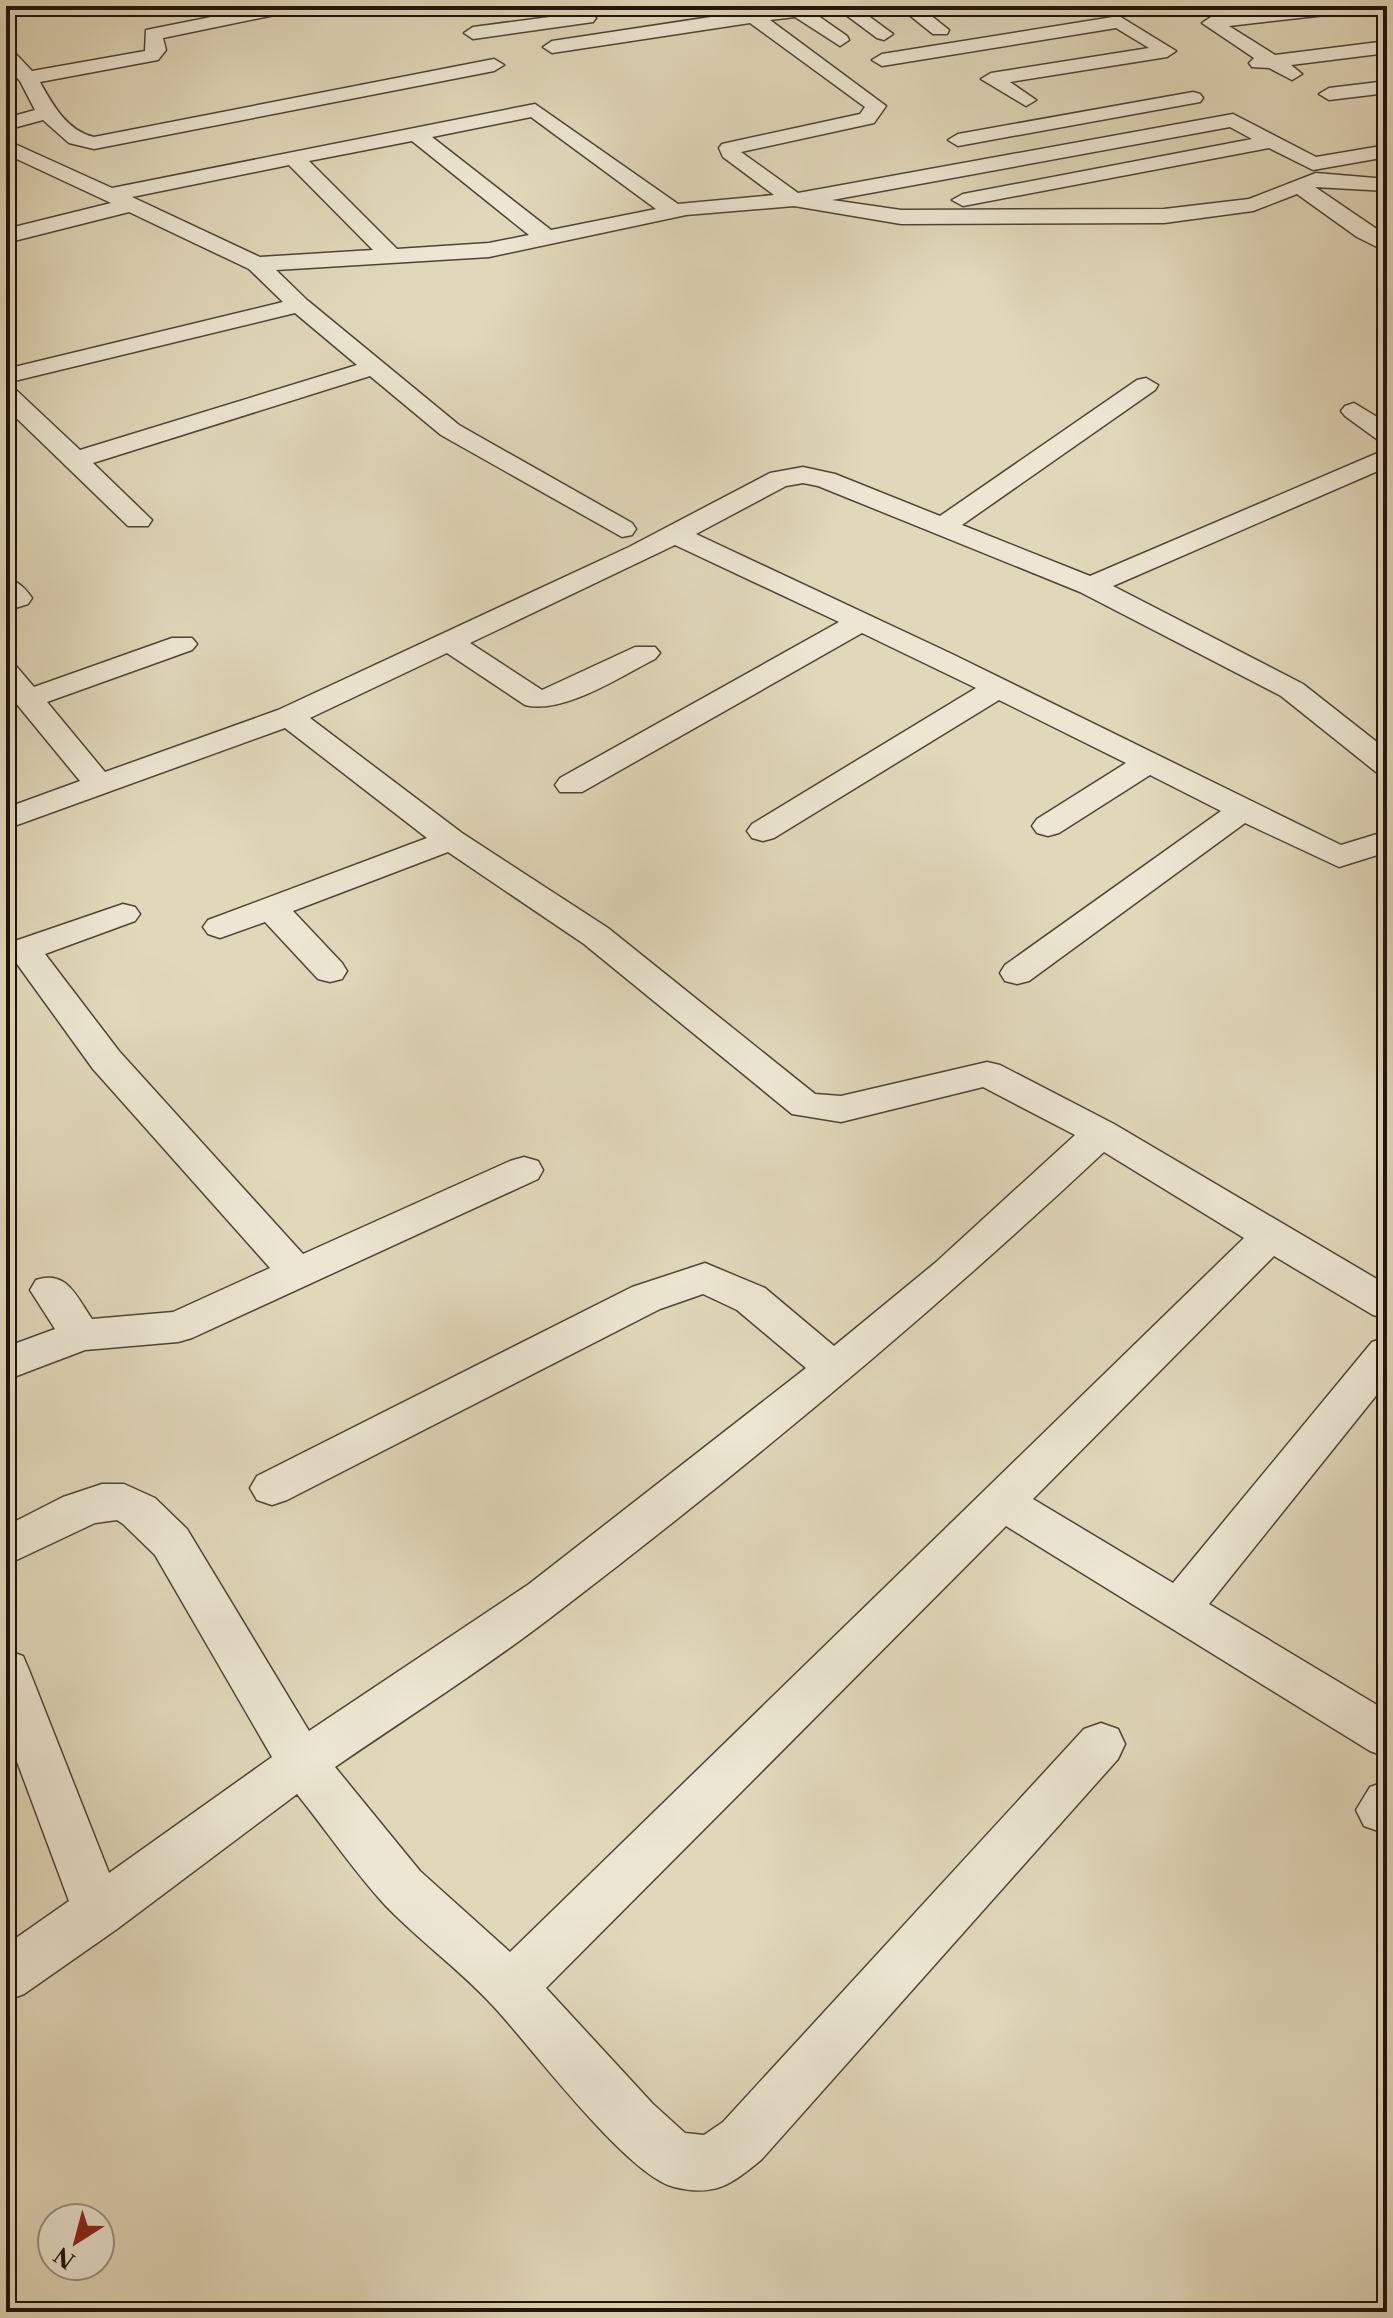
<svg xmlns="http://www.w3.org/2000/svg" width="1393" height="2318" viewBox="0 0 1393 2318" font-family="'Libre Caslon Text',serif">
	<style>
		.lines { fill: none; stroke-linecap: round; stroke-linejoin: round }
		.street-casing { stroke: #4f4437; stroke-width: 3 }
		.street { fill: #ece6d2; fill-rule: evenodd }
	</style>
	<rect width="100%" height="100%" fill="#e1d8ba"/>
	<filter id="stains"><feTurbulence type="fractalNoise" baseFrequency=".0025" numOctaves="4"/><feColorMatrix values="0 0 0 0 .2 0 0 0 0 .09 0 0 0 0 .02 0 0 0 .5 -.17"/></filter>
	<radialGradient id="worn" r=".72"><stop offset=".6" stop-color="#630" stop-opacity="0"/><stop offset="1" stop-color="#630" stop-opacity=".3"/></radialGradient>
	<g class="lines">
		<defs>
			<g id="street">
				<path d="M266,6h37l-9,5 -131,27 3,12 -8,10 -118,22c12,22 27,49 54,55l400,-78 10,6 -10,6 -400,78 -25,-6 -26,-23 -37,10v-12l29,-8 -15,-29 -14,-15v-17l7,2 19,20 113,-20 1,-21z"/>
				<path d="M783,6h21l43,30 2,4 -9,6 -45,-29 -25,3 116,86 -12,17 -133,29 57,41 435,-79 83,43 71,-12v12l-74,13 -44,-22 -306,58 -11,-6 11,-6 289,-55 -22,-12 -398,73 69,10 263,-1 85,-10 67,-26 71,6v12l-72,-4 72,49v16l-30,-15 -60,-43 -44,17 -89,12 -263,1 -107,-18 -108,9 -197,42 -213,13 31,30 152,125 173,98 4,6 -4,6 -10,2 -181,-102 -71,-59 -277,87 59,57 -4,6h-20l-122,-118v-21l9,2 65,61 277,-85 -62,-52 -289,70v-14l277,-67 -34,-33 -120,-57 -123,31v-14l105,-26 -105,-49v-14l106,48 423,-84 143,100 96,-9 -51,-38 -4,-9 3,-4 138,-30 5,-7 -115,-84 -198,30 -9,-6 9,-6zM531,117l125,92 -105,21 -119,-93zM412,141l117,94 -40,8 -92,6 -88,-88zM289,165l84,85 -113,7 -128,-60z"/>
				<polygon points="834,6 855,6 893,34 884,40 877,38"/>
				<polygon points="898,6 919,6 949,30 947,34 933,34"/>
				<polygon points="1313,6 1370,6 1361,11 1229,26 1275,55 1387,41 1387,53 1291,65 1302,74 1292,80 1269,68 1252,67 1249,63 1254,58 1202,23 1211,17"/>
				<polygon points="587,12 596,18 593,22 473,39 464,33 473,27"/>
				<polygon points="1119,16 1176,51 1167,57 1010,82 1036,100 1026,106 981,79 991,73 1149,48 1116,28 882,66 872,60 882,54"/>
				<polygon points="1387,81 1387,93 1329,100 1319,94 1329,88"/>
				<polygon points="1193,92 1200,94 1203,98 1200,102 958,146 948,140 958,134"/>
				<path d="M1146,378l12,7 -3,5 -193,135 128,51 297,-127v18l-274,119 190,98 84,66v24l-11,-2 -95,-76 -201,-104 -262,-106 -15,-3 -17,3 -90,48 256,120 389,191 46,-14v21l-48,15 -94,-44 -216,158 -12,3 -12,-3 -5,-8 5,-8 216,-154 -71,-36 -91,58 -11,3 -11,-3 -5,-7 5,-7 89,-56 -127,-63 -225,138 -11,3 -11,-3 -5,-7 5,-7 224,-136 -114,-55 -280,159h-22l-5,-7 5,-7 279,-156 -164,-77 -205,98 72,47 93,-43h20l5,6 -5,6c-34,17 -92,56 -130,46l-78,-52 -137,65 152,115 146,95 207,166 26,2 146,-34 13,3 114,59 273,161v34l-14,-4 -99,-59 -241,243 140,84 199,-241 15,-5v45l-178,222 178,107v46l-17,-6 -364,-225 -460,462 107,116 32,29 19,2 19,-13 361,-393 17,-6 17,6 7,15 -7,15 -357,401c-31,25 -46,37 -87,27 -47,-12 -142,-139 -179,-179 -34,-38 -76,-67 -111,-104 -31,-34 -58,-74 -87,-110l-180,135 -93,65 -18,7v-56l63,-44 -63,-169v-82l17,6 6,14 80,203 163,-116 -117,-202 -32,-31 -6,-4 -22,3 -89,42v-39l57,-29 39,-13h22l31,14 32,31 122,202 220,-147 277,-216 -69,-58 -34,-16 -43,15 -373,191 -15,5 -15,-5 -7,-12 7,-12 375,-189 73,-24 60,25 69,58 101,-83 140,-128 -92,-48 -142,35 -49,-8 -208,-170 -136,-92 -155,59 49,52 5,8 -5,8 -12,3 -12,-3 -53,-57 -45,16 -12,-4 -5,-7 5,-7 219,-82 -142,-110 -279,101v-21l74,-27 -74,-90v-28l10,3 18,21 138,-49h20l5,6 -5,6 -145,52 58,70 173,-62 351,-163 141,-74 33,-6 32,7 105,42 197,-136zM1104,1152l140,86 -734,714 -90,-81 -85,-104c76,-52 155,-102 228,-159 188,-144 368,-294 541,-456z"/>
				<polygon points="1354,403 1387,423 1387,443 1378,440 1345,416 1341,411 1345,406"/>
				<path d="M6,578c12,3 19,10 26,20l-4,6 -22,7z"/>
				<path d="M123,904l12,3 5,7 -5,7 -90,33 74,97 184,203 207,-93 14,-4 14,4 5,9 -5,9 -346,159 -14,4 -93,8 -79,30v-33l49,-18 -25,-39 6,-10c31,-10 40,16 56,39l81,-7 97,-44 -177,-199 -86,-119 5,-8z"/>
				<polygon points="1387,1781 1387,1830 1381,1832 1364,1826 1356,1810 1370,1787"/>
			</g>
		</defs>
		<use href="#street" class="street-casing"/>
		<use href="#street" class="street"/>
	</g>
	<rect width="1393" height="2318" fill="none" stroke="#e1d8ba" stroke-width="32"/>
	<rect x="8" y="8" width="1377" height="2302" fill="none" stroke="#1e130b" stroke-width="4"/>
	<rect x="16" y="16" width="1361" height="2286" fill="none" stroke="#1e130b" stroke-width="2"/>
	<g transform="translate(76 2242) rotate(216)"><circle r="38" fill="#ece6d2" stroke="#9a9282" stroke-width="2"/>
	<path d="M0-6L14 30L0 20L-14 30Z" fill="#8f2418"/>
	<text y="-12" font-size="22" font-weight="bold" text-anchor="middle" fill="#1e130b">N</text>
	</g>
	<rect width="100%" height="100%" filter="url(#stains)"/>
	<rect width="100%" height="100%" fill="url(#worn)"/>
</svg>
